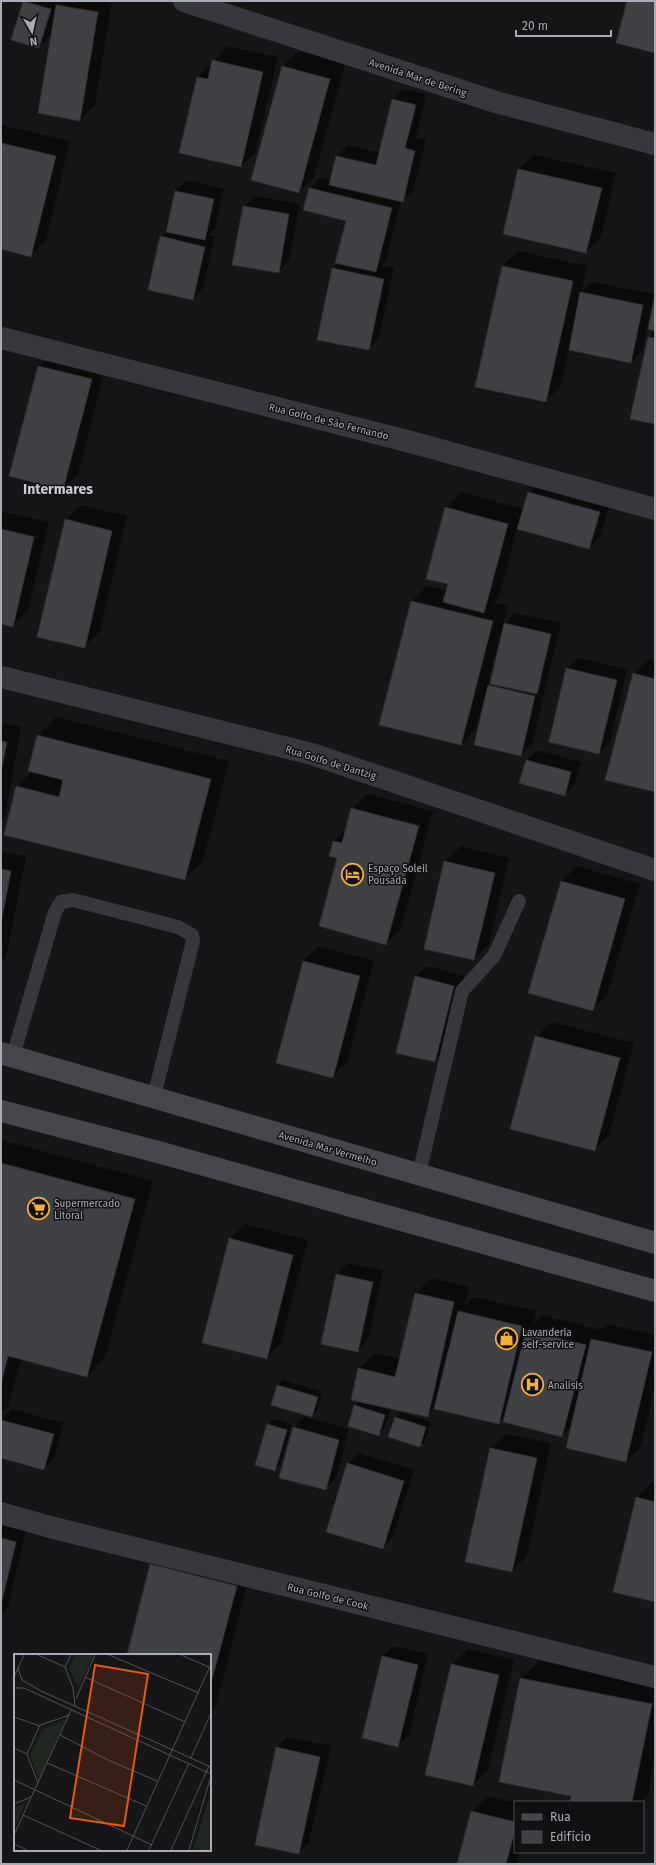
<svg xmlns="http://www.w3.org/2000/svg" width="656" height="1865" viewBox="0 0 656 1865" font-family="'Fira Sans',sans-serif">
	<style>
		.shadow { fill: #0007; fill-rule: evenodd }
		.building { fill: #404145; stroke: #303034 }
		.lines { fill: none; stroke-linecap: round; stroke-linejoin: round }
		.lane { stroke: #37383d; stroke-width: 14 }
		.street { stroke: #37383d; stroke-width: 22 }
		.secondary { stroke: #45474d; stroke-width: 22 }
		.labels { text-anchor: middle; stroke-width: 3; stroke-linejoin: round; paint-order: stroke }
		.street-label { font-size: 10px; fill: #a8adb8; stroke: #111113 }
		.poi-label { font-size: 10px; fill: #a8adb8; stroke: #111113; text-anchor: start }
		.district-label { font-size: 14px; font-weight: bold; fill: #c9ccd4; stroke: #111113 }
		.inset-road { fill: none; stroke: #505258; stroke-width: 1 }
		.view { fill: #e8590c; fill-opacity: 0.15; stroke: #e8590c; stroke-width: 2 }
		.inset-edge { fill: none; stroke: #a8adb8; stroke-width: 2 }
	</style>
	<rect width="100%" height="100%" fill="#161618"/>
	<g class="shadow">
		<polygon points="24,1 60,1 59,4 62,1 112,1 95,104 80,120 53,29 52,29 50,36 39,47"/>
		<polygon points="228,46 278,57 256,151 241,166 180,153 198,77"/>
		<polygon points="298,51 345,64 314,177 299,192 283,66"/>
		<polygon points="403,89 426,94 416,138 426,140 413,191 401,201 386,260 381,266 394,268 379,338 368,349 333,269 339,263 347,220 304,210 310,188 321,177 332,180 337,156 348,145 380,153 393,99"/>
		<polygon points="1,125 70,141 46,240 30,256 1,248"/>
		<polygon points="534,155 616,173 601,237 586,252 519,170"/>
		<polygon points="187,180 224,189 215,228 209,235 215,236 203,288 193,299 161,237 167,231 176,191"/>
		<polygon points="255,196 300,204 289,261 279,272 244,206"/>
		<polygon points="518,251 587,266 581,292 592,282 654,294 642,351 631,362 569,349 561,386 546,401 476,386 503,266"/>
		<polygon points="655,331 655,423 631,418 649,337"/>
		<polygon points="54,352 106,364 78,474 63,489 38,367"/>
		<path d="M540,482l70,20 -10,35 -11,11 -72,-20 -18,69 -6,6 15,3 -5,20 12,-13 46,10 -29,121 -11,11 -38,-52 -7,26 -15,15 -49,-143 15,-15 20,5 2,-7 -3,-76 15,-16 63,17 5,-17zM498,643l2,1 -9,39 -4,5z"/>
		<polygon points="81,505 127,516 100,631 84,647 66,520"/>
		<polygon points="1,511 49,522 28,610 13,626 1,623 1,530 39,539 39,537 1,528"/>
		<polygon points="578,658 627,669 610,742 599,752 567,669"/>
		<polygon points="649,659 655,660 655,791 634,674"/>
		<polygon points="56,717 229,761 203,861 185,879 5,834 17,786 32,771 38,736"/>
		<polygon points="1,723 21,727 5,816 1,820"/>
		<polygon points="537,750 581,762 575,784 565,795 527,760"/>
		<polygon points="367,794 433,811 401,929 386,944 334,841 346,829 352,809"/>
		<polygon points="461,846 509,858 489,944 474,959 445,862"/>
		<polygon points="1,852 26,856 6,957 1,962"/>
		<polygon points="577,866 640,884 607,995 592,1010 562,881"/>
		<polygon points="319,946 374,961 347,1062 332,1077 277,1063 304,961"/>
		<polygon points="427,966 464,976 445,1050 435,1061 416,977"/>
		<polygon points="551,1022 634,1043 609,1135 594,1150 536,1037"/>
		<polygon points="2,1140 153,1181 105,1357 87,1376 21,1359 8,1406 1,1413"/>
		<polygon points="245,1224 308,1240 281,1343 266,1358 230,1239"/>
		<polygon points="348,1263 383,1271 368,1340 358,1351 322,1343 337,1274"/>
		<polygon points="431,1278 469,1287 464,1306 474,1297 536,1311 533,1324 542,1315 601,1330 607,1324 655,1335 655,1386 641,1446 626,1461 572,1426 562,1436 505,1416 498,1423 435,1408 427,1416 378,1405 378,1406 390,1410 384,1429 378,1434 355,1406 360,1401 359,1369 374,1353 400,1359 415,1294"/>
		<polygon points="283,1380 322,1392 317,1411 312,1416 278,1386"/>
		<polygon points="12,1409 64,1423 54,1458 43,1469 1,1457 1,1420"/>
		<polygon points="401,1412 431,1422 425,1441 420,1446 396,1418"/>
		<polygon points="304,1417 349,1429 336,1478 325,1489 294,1428"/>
		<polygon points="273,1419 292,1425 280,1465 274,1470 268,1425"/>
		<polygon points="506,1434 551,1443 527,1556 512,1571 491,1449"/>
		<polygon points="359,1453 414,1470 393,1537 382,1548 348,1464"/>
		<polygon points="652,1482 655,1483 655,1601 637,1498"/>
		<polygon points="1,1525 26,1531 8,1607 1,1614"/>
		<polygon points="166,1550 251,1571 216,1705 210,1711 210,1655 128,1655 151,1565"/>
		<polygon points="393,1646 428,1654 409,1735 398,1746 383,1656"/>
		<polygon points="468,1649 514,1660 488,1770 473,1785 452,1665"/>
		<polygon points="540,1660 655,1683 655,1759 648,1795 641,1802 571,1802 572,1795 521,1679"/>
		<polygon points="288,1737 331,1746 309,1842 298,1853 277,1748"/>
		<polygon points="487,1796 515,1803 515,1852 520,1852 517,1864 458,1864 472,1812"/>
	</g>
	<g class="building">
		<polygon points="23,1 51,9 39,48 11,40"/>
		<polygon points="627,1 655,1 655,53 616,43"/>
		<polygon points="56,5 98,12 80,121 38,113"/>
		<polygon points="212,60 263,72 241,167 179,153 197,77 208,79"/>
		<polygon points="282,66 330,79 299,193 251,180"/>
		<polygon points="392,99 416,105 405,148 415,151 403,202 329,185 336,156 376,165"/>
		<polygon points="1,143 56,156 31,257 1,249"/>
		<polygon points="518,169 602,188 586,253 503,234"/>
		<polygon points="309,188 392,208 376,272 335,263 346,221 303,210"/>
		<polygon points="175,191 214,199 205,240 166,232"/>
		<polygon points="243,206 289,214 279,273 232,265"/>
		<polygon points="160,236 205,247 193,300 148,290"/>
		<polygon points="502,266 573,281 546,402 475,387"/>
		<polygon points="332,268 384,279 369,350 317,340"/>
		<polygon points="580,292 643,305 631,363 569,350"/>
		<polygon points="655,296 655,331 648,329"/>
		<polygon points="648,337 655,338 655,424 630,419"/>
		<polygon points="38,366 92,379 63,490 9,476"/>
		<polygon points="528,492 600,512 589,549 517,529"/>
		<polygon points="445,507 508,524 484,613 443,602 448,584 426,579"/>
		<polygon points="65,519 112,531 85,648 37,637"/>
		<polygon points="1,529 34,537 13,627 1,624"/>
		<polygon points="411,601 493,621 461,745 379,725"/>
		<polygon points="504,623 551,634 537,694 490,684"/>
		<polygon points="566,668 617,680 599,754 549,742"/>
		<polygon points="633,673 655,679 655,792 605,780"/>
		<polygon points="488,685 535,696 521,756 474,745"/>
		<polygon points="37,735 211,779 185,880 4,835 16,786 59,797 63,780 28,771"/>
		<polygon points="1,741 7,742 1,772"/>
		<polygon points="526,760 571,772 565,796 519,783"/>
		<polygon points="351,808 419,826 386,945 319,926 337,858 329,856 333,841 342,843"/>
		<polygon points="444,861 495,873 474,960 424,949"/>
		<polygon points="1,869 11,871 1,923"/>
		<polygon points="561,881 625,899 593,1011 528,993"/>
		<polygon points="303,961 360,976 333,1078 276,1063"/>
		<polygon points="415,976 454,986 435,1062 396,1053"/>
		<polygon points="535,1036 620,1058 595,1151 510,1129"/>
		<polygon points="1,1163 135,1199 87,1377 8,1356 1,1384"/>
		<polygon points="229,1238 293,1255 267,1359 202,1343"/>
		<polygon points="336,1274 373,1282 358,1352 321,1344"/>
		<polygon points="415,1293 454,1302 428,1417 351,1400 358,1368 395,1377"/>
		<polygon points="458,1311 522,1326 499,1424 434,1409"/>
		<polygon points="526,1330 586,1345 562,1437 503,1422"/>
		<polygon points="591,1339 652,1352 626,1462 566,1448"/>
		<polygon points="277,1385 318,1397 312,1417 271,1405"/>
		<polygon points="354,1405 385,1415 379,1436 348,1426"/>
		<polygon points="395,1417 426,1427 420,1447 388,1437"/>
		<polygon points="1,1420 54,1434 44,1470 1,1458"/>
		<polygon points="267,1424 287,1430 275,1471 255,1465"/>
		<polygon points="293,1427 339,1440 326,1490 279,1478"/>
		<polygon points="490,1448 537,1458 512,1572 465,1562"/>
		<polygon points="347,1463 404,1481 383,1549 326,1532"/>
		<polygon points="636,1497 655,1502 655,1602 613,1592"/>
		<polygon points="1,1538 16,1542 1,1605"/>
		<polygon points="150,1564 237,1586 210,1687 210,1655 127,1655"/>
		<polygon points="382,1656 418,1665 398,1747 362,1738"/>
		<polygon points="451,1664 499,1675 473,1786 425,1775"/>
		<polygon points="520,1678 652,1704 632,1802 570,1802 571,1796 499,1782"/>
		<polygon points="276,1747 320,1757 299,1854 255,1845"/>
		<polygon points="471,1811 515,1822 515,1830 506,1864 457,1864"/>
	</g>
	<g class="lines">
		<g class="lane">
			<polyline points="13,1056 55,912 61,902 73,900 178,927 192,935 193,941 154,1096"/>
			<polyline points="419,1174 462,991 494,956 519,901"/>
		</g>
		<g class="street">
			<polyline points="184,1 496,102 655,144"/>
			<polyline points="1,338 407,441 655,509"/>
			<polyline points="1,677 312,754 655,870"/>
			<polyline points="1,1513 50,1527 655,1677"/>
		</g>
		<g class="secondary">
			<polyline points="1,1053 655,1243"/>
			<polyline points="1,1111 158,1152 655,1291"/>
		</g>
	</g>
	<defs>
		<symbol id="hotel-ring" viewBox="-11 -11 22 22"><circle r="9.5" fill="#111113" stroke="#f2b134" stroke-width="1.5"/><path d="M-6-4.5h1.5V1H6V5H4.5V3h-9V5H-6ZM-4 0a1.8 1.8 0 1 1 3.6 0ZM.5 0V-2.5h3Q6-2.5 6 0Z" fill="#f2b134"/></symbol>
		<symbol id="supermarket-ring" viewBox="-11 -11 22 22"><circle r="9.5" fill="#111113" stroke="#f2b134" stroke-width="1.5"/><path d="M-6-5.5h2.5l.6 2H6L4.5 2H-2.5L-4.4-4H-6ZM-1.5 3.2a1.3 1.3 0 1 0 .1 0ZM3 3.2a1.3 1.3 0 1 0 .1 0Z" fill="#f2b134"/></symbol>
		<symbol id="shop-ring" viewBox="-11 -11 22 22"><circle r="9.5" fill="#111113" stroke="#f2b134" stroke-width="1.5"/><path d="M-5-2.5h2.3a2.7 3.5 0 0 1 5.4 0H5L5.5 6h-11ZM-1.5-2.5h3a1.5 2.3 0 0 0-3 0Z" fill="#f2b134"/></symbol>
		<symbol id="hospital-ring" viewBox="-11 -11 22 22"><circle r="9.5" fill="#111113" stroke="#f2b134" stroke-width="1.5"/><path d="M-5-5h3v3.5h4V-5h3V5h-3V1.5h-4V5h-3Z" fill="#f2b134"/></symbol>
	</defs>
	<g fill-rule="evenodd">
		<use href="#hotel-ring" x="340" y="862" width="25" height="25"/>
		<use href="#supermarket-ring" x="26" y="1196" width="25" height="25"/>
		<use href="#shop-ring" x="494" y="1326" width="25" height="25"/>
		<use href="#hospital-ring" x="520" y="1372" width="25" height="25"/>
	</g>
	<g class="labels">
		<g class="street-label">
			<text transform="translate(418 77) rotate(18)" y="4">Avenida Mar de Bering</text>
			<text transform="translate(329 421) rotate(14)" y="4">Rua Golfo de São Fernando</text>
			<text transform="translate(331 762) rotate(17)" y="4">Rua Golfo de Dantzig</text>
			<text transform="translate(328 1148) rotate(16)" y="4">Avenida Mar Vermelho</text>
			<text transform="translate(328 1596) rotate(14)" y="4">Rua Golfo de Cook</text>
		</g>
		<g class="poi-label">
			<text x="368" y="872">Espaço Soleil<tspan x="368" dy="12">Pousada</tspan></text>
			<text x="54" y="1207">Supermercado<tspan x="54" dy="12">Litoral</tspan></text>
			<text x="522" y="1336">Lavanderia<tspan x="522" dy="12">self-service</tspan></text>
			<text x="548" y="1389">Analisis</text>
		</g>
		<g class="district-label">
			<text x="58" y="494">Intermares</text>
		</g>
	</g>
	<g transform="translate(14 1654)">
		<rect width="197" height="197" fill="#161618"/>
		<path d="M61,1h18l-13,29 -3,1 -8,-16zM52,65l-27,60 -9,-24 12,-25zM197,138v54l-2,4h-16zM11,150l-11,25v-22z" fill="#1e261f"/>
		<path class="inset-road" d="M24,1l27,12 8,21 2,18M95,1l90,38M167,1l30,13M51,13l6,-12M4,14l4,12 19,11 170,76M0,23l10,-22M71,23l100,45M0,34h10l187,86M62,45l19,-44M0,63l26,9M46,81l48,25 49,21M0,94l13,6 11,29M13,100l13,-29 30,-10M177,104l20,-45M33,109l99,43M0,126l138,65M0,150l17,-7M9,161l77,35M0,181l57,-125M0,190l13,6M113,196l84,-186M135,196l40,-87M157,196l38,-84M175,196l22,-74"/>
		<path class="view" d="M81,11l53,9 -24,152 -54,-8z"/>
		<rect width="197" height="197" class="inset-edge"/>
	</g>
	<rect width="656" height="1865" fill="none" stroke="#a8adb8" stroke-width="4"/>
	<rect x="514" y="1801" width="130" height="52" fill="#111113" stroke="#4d4f55"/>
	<rect x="522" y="1814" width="20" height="6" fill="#45474d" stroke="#4d4f55"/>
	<text x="550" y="1821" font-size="12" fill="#a8adb8">Rua</text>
	<rect x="522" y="1831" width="20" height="12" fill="#404145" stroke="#4d4f55"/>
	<text x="550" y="1841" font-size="12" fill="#a8adb8">Edifício</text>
	<g transform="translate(32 32) rotate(171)" stroke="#111113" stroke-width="3" paint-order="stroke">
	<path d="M0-3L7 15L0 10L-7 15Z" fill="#a8adb8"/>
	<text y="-6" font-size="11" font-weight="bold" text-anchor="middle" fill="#a8adb8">N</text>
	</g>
	<path d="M516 30v6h95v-6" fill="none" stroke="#a8adb8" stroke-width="2"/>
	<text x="522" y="30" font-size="12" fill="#a8adb8" stroke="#111113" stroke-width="3" paint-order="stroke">20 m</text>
</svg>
